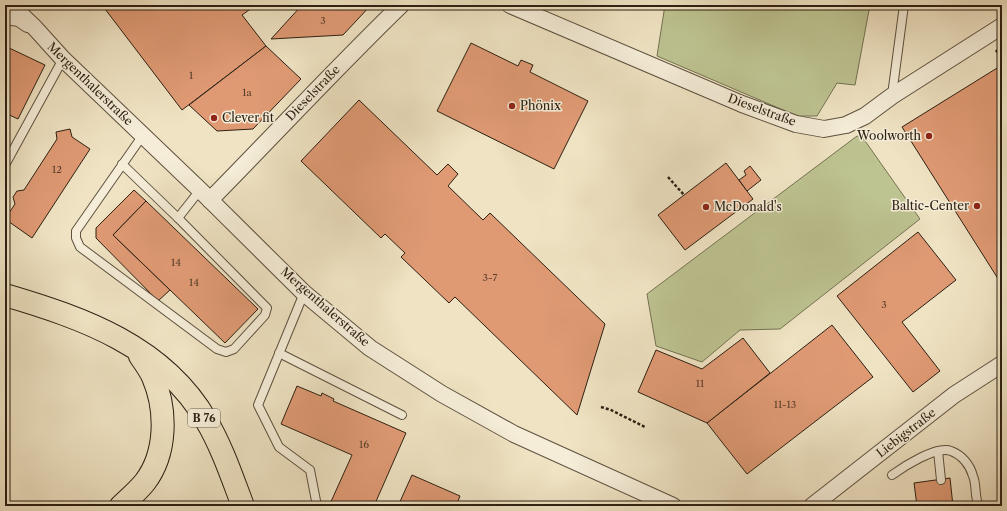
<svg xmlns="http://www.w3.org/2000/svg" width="1007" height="511" viewBox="0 0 1007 511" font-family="'Libre Caslon Text',serif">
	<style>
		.green { fill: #bdc391; stroke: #747252 }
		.building { fill: #df9a74; stroke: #2c2013 }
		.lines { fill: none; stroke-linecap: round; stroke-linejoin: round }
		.service-casing { stroke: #5d513f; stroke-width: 10 }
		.minor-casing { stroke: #5d513f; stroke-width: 18 }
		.trunk-casing { stroke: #2c2013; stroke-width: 24 }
		.path { stroke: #2c2013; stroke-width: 2.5; stroke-dasharray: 3 2; stroke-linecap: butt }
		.service { stroke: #f5edd8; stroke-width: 8 }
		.minor { stroke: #f5edd8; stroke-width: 16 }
		.trunk { stroke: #efe3c3; stroke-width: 22 }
		.poi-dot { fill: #8f2418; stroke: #f5edd8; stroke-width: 1.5 }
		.labels { text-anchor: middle; stroke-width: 3; stroke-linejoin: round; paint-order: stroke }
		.number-label { font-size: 10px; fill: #593e2b }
		.shield { fill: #f5edd8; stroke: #685e4e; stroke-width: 1 }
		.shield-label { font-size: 11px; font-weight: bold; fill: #2c2013 }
		.street-label { font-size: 12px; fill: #2c2013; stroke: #f5edd8 }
		.poi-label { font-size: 12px; fill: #2c2013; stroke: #f5edd8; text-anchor: start }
	</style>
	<rect width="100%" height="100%" fill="#efe3c3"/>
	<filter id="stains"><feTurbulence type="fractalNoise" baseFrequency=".005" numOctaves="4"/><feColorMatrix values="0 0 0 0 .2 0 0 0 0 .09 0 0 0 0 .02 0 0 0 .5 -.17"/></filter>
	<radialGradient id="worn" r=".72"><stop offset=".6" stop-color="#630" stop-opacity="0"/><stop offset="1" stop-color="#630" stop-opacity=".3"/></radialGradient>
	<g class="green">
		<polygon points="665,5 870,5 855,85 837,83 817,116 797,116 657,56"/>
		<polygon points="857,136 863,138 920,219 780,329 740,330 702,362 656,346 647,294"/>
	</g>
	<g class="building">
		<polygon points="102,5 256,5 242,15 266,46 182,110"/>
		<polygon points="302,5 371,5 343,35 271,39"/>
		<polygon points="471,43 518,66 521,60 533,65 530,72 588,101 554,169 437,111"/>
		<polygon points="5,46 45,65 18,119 5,113"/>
		<polygon points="266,46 301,79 253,129 217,131 189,105"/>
		<polygon points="1002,65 1002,285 902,127"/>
		<polygon points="359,100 437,175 448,164 458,174 448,186 483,220 490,213 605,324 577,415 455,297 449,303 401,257 405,253 385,234 381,238 301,161"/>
		<polygon points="70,129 72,137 90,149 32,238 5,219 15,204 13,197 17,191 24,190 57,139 56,132"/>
		<polygon points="726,163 753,199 685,250 658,215"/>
		<polygon points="750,166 761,180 747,191 739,180 746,175 744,171"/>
		<polygon points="134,190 146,201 113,235 170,290 158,301 96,238 96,228"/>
		<polygon points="146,201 258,309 225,343 113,235"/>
		<polygon points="918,232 956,280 902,322 940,371 913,392 837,296"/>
		<polygon points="832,325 873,377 747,474 707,423"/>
		<polygon points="743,338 770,373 707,423 638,392 656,350 702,369"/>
		<polygon points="297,386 321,396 322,393 334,399 333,401 406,433 374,506 329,506 352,455 281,424"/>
		<polygon points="412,475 460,496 456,506 398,506"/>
		<polygon points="950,478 953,506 917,506 914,483"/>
	</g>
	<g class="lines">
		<defs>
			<g id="service">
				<polyline points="892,95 904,5"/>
				<polyline points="122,164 178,218 267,308 265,315 234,349 226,352 217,349 80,247 76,238 76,231 143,135"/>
				<polyline points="5,165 63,59"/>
				<polyline points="178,218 200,190"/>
				<polyline points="304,293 258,405 279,447 310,470 317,506"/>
				<polyline points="279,353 402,415"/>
				<polyline points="938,451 941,480"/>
				<path d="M892,475c11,-8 45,-30 59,-24 11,4 19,14 22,25 4,9 1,21 6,30"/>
			</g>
			<g id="minor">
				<polyline points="11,5 35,28 63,59 200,190 304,293 370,348 442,394 514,434 673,506"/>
				<polyline points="510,5 742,104 796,124 824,129 846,125 865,116 892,96 1002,26"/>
				<polyline points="5,16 19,18 28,24"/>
				<path d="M210,200c64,-65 126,-132 191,-195"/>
				<polyline points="812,506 954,395 1002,364"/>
			</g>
			<g id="trunk">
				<path d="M5,295c78,23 158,51 201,125 16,27 26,57 37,86"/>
				<path d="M121,506c8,-8 17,-15 24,-24 22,-29 22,-72 8,-105 -3,-7 -8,-14 -13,-21"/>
			</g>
		</defs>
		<use href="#service" class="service-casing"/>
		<use href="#minor" class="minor-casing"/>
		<use href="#trunk" class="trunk-casing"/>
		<g class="path">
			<polyline points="996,50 1002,59"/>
			<polyline points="668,177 684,195"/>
			<polyline points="601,407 611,410 645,427"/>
		</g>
		<use href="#service" class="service"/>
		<use href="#minor" class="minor"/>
		<use href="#trunk" class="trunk"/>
	</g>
	<g class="poi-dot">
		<circle cx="512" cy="106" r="4"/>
		<circle cx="214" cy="118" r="4"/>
		<circle cx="929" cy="136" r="4"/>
		<circle cx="977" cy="206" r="4"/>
		<circle cx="706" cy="207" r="4"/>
	</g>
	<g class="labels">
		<g class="number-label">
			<text x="323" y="24">3</text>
			<text x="191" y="79">1</text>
			<text x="247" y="96">1a</text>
			<text x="57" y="173">12</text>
			<text x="176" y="266">14</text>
			<text x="490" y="281">3-7</text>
			<text x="194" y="286">14</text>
			<text x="884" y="308">3</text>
			<text x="700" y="387">11</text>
			<text x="785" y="408">11-13</text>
			<text x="364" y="448">16</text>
		</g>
		<rect class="shield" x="188" y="409" width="32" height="18" rx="3"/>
		<g class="shield-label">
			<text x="204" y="422">B 76</text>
		</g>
		<g class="street-label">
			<text transform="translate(90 84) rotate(44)" y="4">Mergenthalerstraße</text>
			<text transform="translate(313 93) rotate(-46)" y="4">Dieselstraße</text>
			<text transform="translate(762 110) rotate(20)" y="4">Dieselstraße</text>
			<text transform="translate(325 307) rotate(41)" y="4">Mergenthalerstraße</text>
			<text transform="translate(906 433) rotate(-38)" y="4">Liebigstraße</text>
		</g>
		<g class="poi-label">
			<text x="520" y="110">Phönix</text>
			<text x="222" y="122">Clever fit</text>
			<text x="921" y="140" text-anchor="end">Woolworth</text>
			<text x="969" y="210" text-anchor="end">Baltic-Center</text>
			<text x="714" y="211">McDonald's</text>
		</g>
	</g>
	<rect width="1007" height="511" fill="none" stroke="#efe3c3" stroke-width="20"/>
	<rect x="6" y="6" width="995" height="499" fill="none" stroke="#2c2013" stroke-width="2"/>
	<rect x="10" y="10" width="987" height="491" fill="none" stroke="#2c2013"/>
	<rect width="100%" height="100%" filter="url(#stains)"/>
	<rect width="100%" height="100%" fill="url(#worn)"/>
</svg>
